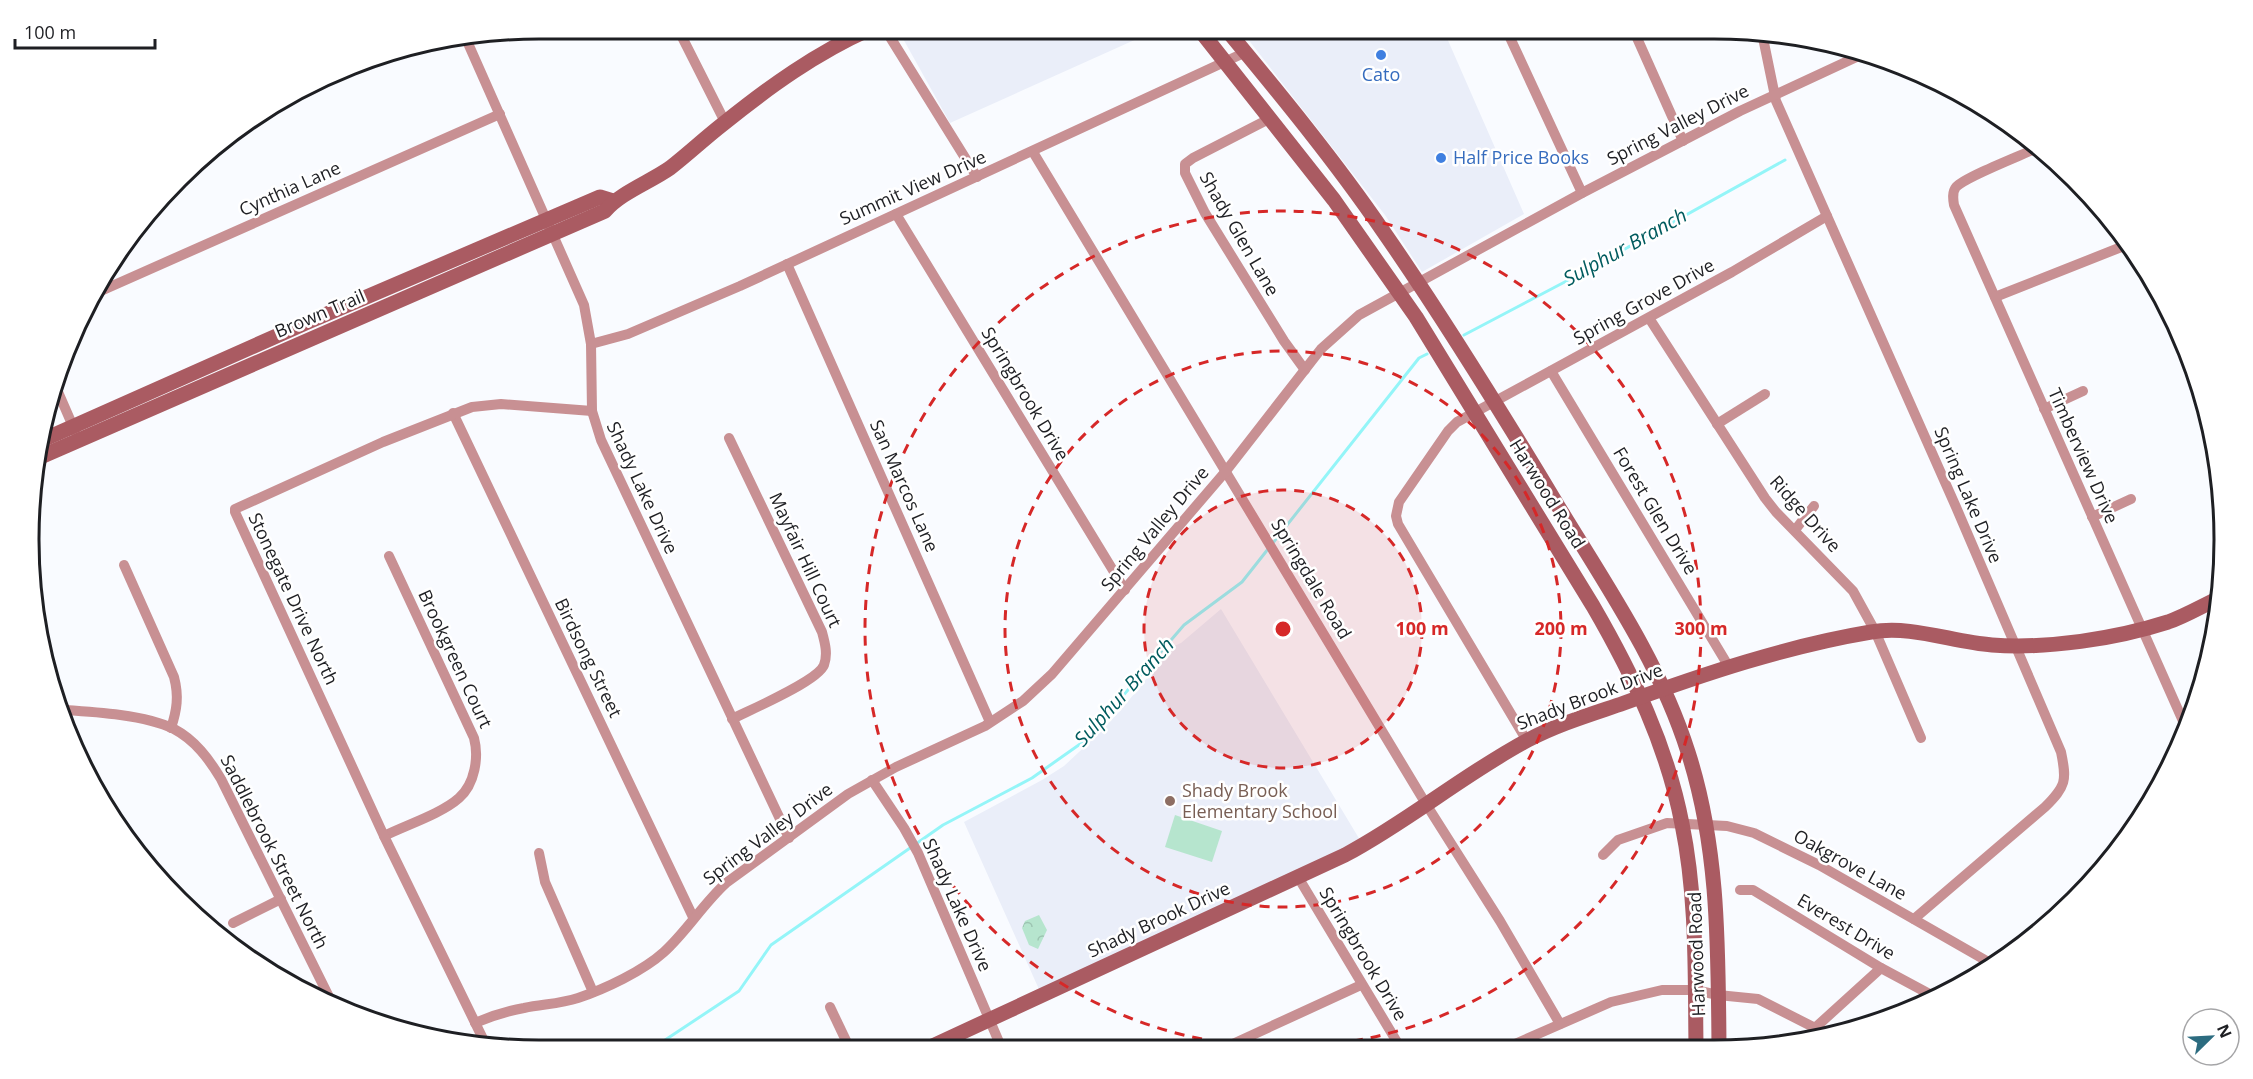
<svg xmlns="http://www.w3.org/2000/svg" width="2253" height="1079" viewBox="0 0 2253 1079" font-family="'Open Sans',sans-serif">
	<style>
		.built { fill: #eaeef9 }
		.park { fill: url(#park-crowns) }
		.pitch { fill: #b6e5ce }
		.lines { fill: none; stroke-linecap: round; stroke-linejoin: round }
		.stream { stroke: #94f5f8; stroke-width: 3 }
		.street { stroke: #c89093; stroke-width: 10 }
		.secondary { stroke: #aa5b62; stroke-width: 15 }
		.ring { fill: none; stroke: #d62828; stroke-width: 3; stroke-dasharray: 10 8 }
		.shop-dot { fill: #3f7fe0; stroke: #fff; stroke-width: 2 }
		.education-dot { fill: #8d6e63; stroke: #fff; stroke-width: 2 }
		.labels { text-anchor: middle; stroke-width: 5; stroke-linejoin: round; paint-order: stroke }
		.shop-label { font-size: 18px; fill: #366cbe; stroke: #fff }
		.street-label { font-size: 18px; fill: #1e1f23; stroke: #fff }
		.education-label { font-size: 18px; fill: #785e54; stroke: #fff; text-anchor: start }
		.water-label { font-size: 20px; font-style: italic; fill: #005b5e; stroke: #fff }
		.rim { fill: none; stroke: #1e1f23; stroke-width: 3 }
		.centre { fill: #d62828; stroke: #fff; stroke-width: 3 }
		.ring-label { font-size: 18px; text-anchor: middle; font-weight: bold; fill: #d62828; stroke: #fff; stroke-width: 5; stroke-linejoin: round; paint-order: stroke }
	</style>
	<defs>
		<pattern id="park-crowns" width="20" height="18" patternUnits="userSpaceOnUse" patternTransform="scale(1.5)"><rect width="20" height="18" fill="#b6e5ce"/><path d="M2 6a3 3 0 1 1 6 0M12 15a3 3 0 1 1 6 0" fill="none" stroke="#9cc4b1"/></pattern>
	</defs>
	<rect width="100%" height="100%" fill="#f9fbff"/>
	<g class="built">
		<polygon points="920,29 1159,29 950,123 901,35"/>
		<polygon points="1240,29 1443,29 1524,214 1422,272 1385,215"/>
		<polygon points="1221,609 1363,845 1042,996 964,822 1042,780 1064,766 1094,738 1121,710 1172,647 1181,643"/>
	</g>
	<polygon class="park" points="1039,915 1047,930 1038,949 1029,945 1022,928 1025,921"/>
	<polygon class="pitch" points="1175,815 1222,831 1212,862 1165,847"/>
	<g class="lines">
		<g class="stream">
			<polyline points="1464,335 1578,275 1785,160"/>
			<polyline points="650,1050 739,991 771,945 943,825 1032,778 1083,742 1184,625 1242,582 1419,358 1427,354"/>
		</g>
		<g class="street">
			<polyline points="678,29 725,122"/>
			<polyline points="885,29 977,177"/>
			<polyline points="1506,29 1582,193"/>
			<polyline points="1633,29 1683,141"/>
			<path d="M1762,33l14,68 180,406 105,245c6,29 5,34 -16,55l-131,112"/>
			<polyline points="467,41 584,305 591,344 592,411 601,440 789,838"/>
			<polyline points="1271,118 1193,158 1185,164 1185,173 1205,213 1284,341 1305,370"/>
			<path d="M2037,148c-15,7 -72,29 -81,39 -4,5 -3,12 -2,18l233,525"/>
			<polyline points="1033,152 1426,804 1500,921 1560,1024"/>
			<polyline points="896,214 1125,590"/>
			<polyline points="787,264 990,722"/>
			<polyline points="94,294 500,114"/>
			<polyline points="1995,297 2129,244"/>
			<polyline points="1649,318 1765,498 1776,512 1853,591 1875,631 1921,738"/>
			<polyline points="591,344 628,334 740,286 1246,52"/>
			<polyline points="1551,371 1729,667"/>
			<polyline points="55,385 75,431"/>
			<polyline points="2044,409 2083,391"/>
			<polyline points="453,413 693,917"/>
			<polyline points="1717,424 1765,394"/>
			<path d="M729,438l93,194c3,11 6,22 2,33 -6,16 -74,45 -92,54"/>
			<polyline points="2092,517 2131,499"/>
			<polyline points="1795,530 1814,506"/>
			<path d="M124,565l50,112c5,19 3,33 -3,51"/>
			<path d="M64,710c32,2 81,5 110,19 21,11 35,30 47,50l112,226"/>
			<polyline points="1527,741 1398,524 1396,516 1399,502 1448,431 1457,422 1732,272 1827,216"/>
			<polyline points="872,780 904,828 918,853 1002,1049"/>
			<path d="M384,836c22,-11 57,-22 75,-38 16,-14 20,-41 15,-60l-85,-182"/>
			<polyline points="539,853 545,882 593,992"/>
			<polyline points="1603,855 1618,840 1667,823 1727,826 1754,833 1819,865 1992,964"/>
			<polyline points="1298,877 1400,1047"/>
			<polyline points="1740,890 1753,890 1881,968 1935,997"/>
			<polyline points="233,923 281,899"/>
			<polyline points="830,1007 850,1049"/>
			<path d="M475,1023c16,-7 32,-12 49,-15 19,-4 36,-4 54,-10 27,-9 65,-27 86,-46 23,-21 39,-48 62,-69l122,-89 48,-27 89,-41 38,-25 29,-27 174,-203 95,-122 38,-34 223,-122 158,-82 123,-57"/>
			<polyline points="1816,1027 1881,968"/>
			<polyline points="486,1045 384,836 235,512 235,509 383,442 472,407 501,404 592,411"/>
			<polyline points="1508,1047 1611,1002 1662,990 1695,990 1718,995 1758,999 1827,1034"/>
			<polyline points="1224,1048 1361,985"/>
		</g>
		<g class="secondary">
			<path d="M1199,29l135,171 82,117 177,289c40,69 74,140 89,218 15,73 13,149 14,222"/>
			<path d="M1226,29c54,65 109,132 157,202 62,89 119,182 175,275 48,79 102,157 130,246 31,96 30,195 31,294"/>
			<polyline points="38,442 308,322 600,197 613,201"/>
			<path d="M38,458l567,-247c15,-18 45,-29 65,-43 18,-14 35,-30 53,-44 46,-37 93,-71 147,-95"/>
			<path d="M926,1049l419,-194c64,-34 119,-81 183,-115 30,-16 64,-26 96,-37 80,-29 163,-57 247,-71 41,-7 81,10 121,13 55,4 123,-6 176,-23 17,-6 34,-16 51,-24"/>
		</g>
	</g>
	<circle cx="1283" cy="629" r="139" fill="#d62828" fill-opacity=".12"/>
	<g class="ring">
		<circle cx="1283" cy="629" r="139"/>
		<circle cx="1283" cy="629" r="278"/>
		<circle cx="1283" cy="629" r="418"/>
	</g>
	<g class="shop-dot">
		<circle cx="1381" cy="55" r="6"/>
		<circle cx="1441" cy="158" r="6"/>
	</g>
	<circle class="education-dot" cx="1170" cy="801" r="6"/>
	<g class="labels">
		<g class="shop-label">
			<text x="1381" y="81">Cato</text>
			<text x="1453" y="164" text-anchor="start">Half Price Books</text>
		</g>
		<g class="street-label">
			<text transform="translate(1678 125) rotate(-27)" y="6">Spring Valley Drive</text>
			<text transform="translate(913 188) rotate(-24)" y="6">Summit View Drive</text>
			<text transform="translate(290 189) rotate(-24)" y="6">Cynthia Lane</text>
			<text transform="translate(1239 234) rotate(60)" y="6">Shady Glen Lane</text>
			<text transform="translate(1644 302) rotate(-29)" y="6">Spring Grove Drive</text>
			<text transform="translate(320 314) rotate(-23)" y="6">Brown Trail</text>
			<text transform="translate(1025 394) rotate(59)" y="6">Springbrook Drive</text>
			<text transform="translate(2083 456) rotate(66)" y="6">Timberview Drive</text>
			<text transform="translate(904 486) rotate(66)" y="6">San Marcos Lane</text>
			<text transform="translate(642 488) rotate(65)" y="6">Shady Lake Drive</text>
			<text transform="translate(1547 494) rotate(58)" y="6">Harwood Road</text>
			<text transform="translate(1968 495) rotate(67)" y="6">Spring Lake Drive</text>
			<text transform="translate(1655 511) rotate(59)" y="6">Forest Glen Drive</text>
			<text transform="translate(1805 514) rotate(48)" y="6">Ridge Drive</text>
			<text transform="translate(1155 529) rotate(-50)" y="6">Spring Valley Drive</text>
			<text transform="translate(805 560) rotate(65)" y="6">Mayfair Hill Court</text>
			<text transform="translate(1311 579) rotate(59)" y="6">Springdale Road</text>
			<text transform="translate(293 599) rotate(65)" y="6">Stonegate Drive North</text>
			<text transform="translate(588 658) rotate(64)" y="6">Birdsong Street</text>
			<text transform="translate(455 659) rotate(65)" y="6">Brookgreen Court</text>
			<text transform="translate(1590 697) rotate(-21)" y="6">Shady Brook Drive</text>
			<text transform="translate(768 834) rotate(-37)" y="6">Spring Valley Drive</text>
			<text transform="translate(274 852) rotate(63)" y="6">Saddlebrook Street North</text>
			<text transform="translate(1850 865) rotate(29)" y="6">Oakgrove Lane</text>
			<text transform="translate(957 905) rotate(66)" y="6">Shady Lake Drive</text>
			<text transform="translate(1159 920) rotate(-25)" y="6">Shady Brook Drive</text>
			<text transform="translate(1846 927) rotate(31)" y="6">Everest Drive</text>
			<text transform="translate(1363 954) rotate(59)" y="6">Springbrook Drive</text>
			<text transform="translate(1697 954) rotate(-92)" y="6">Harwood Road</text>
		</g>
		<g class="education-label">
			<text x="1182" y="797">Shady Brook<tspan x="1182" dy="21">Elementary School</tspan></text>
		</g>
		<g class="water-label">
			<text transform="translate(1625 247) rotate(-29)" y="7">Sulphur Branch</text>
			<text transform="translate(1124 692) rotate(-48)" y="7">Sulphur Branch</text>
		</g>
	</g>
	<path d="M0 0H2253V1079H0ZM539 39H1714A500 500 0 0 1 2214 539V540A500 500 0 0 1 1714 1040H539A500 500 0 0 1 39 540V539A500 500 0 0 1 539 39Z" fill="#fff" fill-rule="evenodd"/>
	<path class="rim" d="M539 39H1714A500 500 0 0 1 2214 539V540A500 500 0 0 1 1714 1040H539A500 500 0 0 1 39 540V539A500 500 0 0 1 539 39Z"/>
	<circle cx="1283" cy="629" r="9" class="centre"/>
	<g class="ring-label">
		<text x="1422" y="635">100 m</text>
		<text x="1561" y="635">200 m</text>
		<text x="1701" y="635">300 m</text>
	</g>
	<g transform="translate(2211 1037) rotate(66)"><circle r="28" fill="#ffffff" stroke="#a5a5a7" stroke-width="1.5"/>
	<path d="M0-4.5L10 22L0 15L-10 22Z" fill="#2c6c80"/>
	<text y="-9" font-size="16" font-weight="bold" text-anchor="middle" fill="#1e1f23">N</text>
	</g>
	<path d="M15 39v9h140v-9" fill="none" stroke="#1e1f23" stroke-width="3"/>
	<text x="24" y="39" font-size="18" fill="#1e1f23" stroke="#ffffff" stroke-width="4.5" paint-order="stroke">100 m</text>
</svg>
